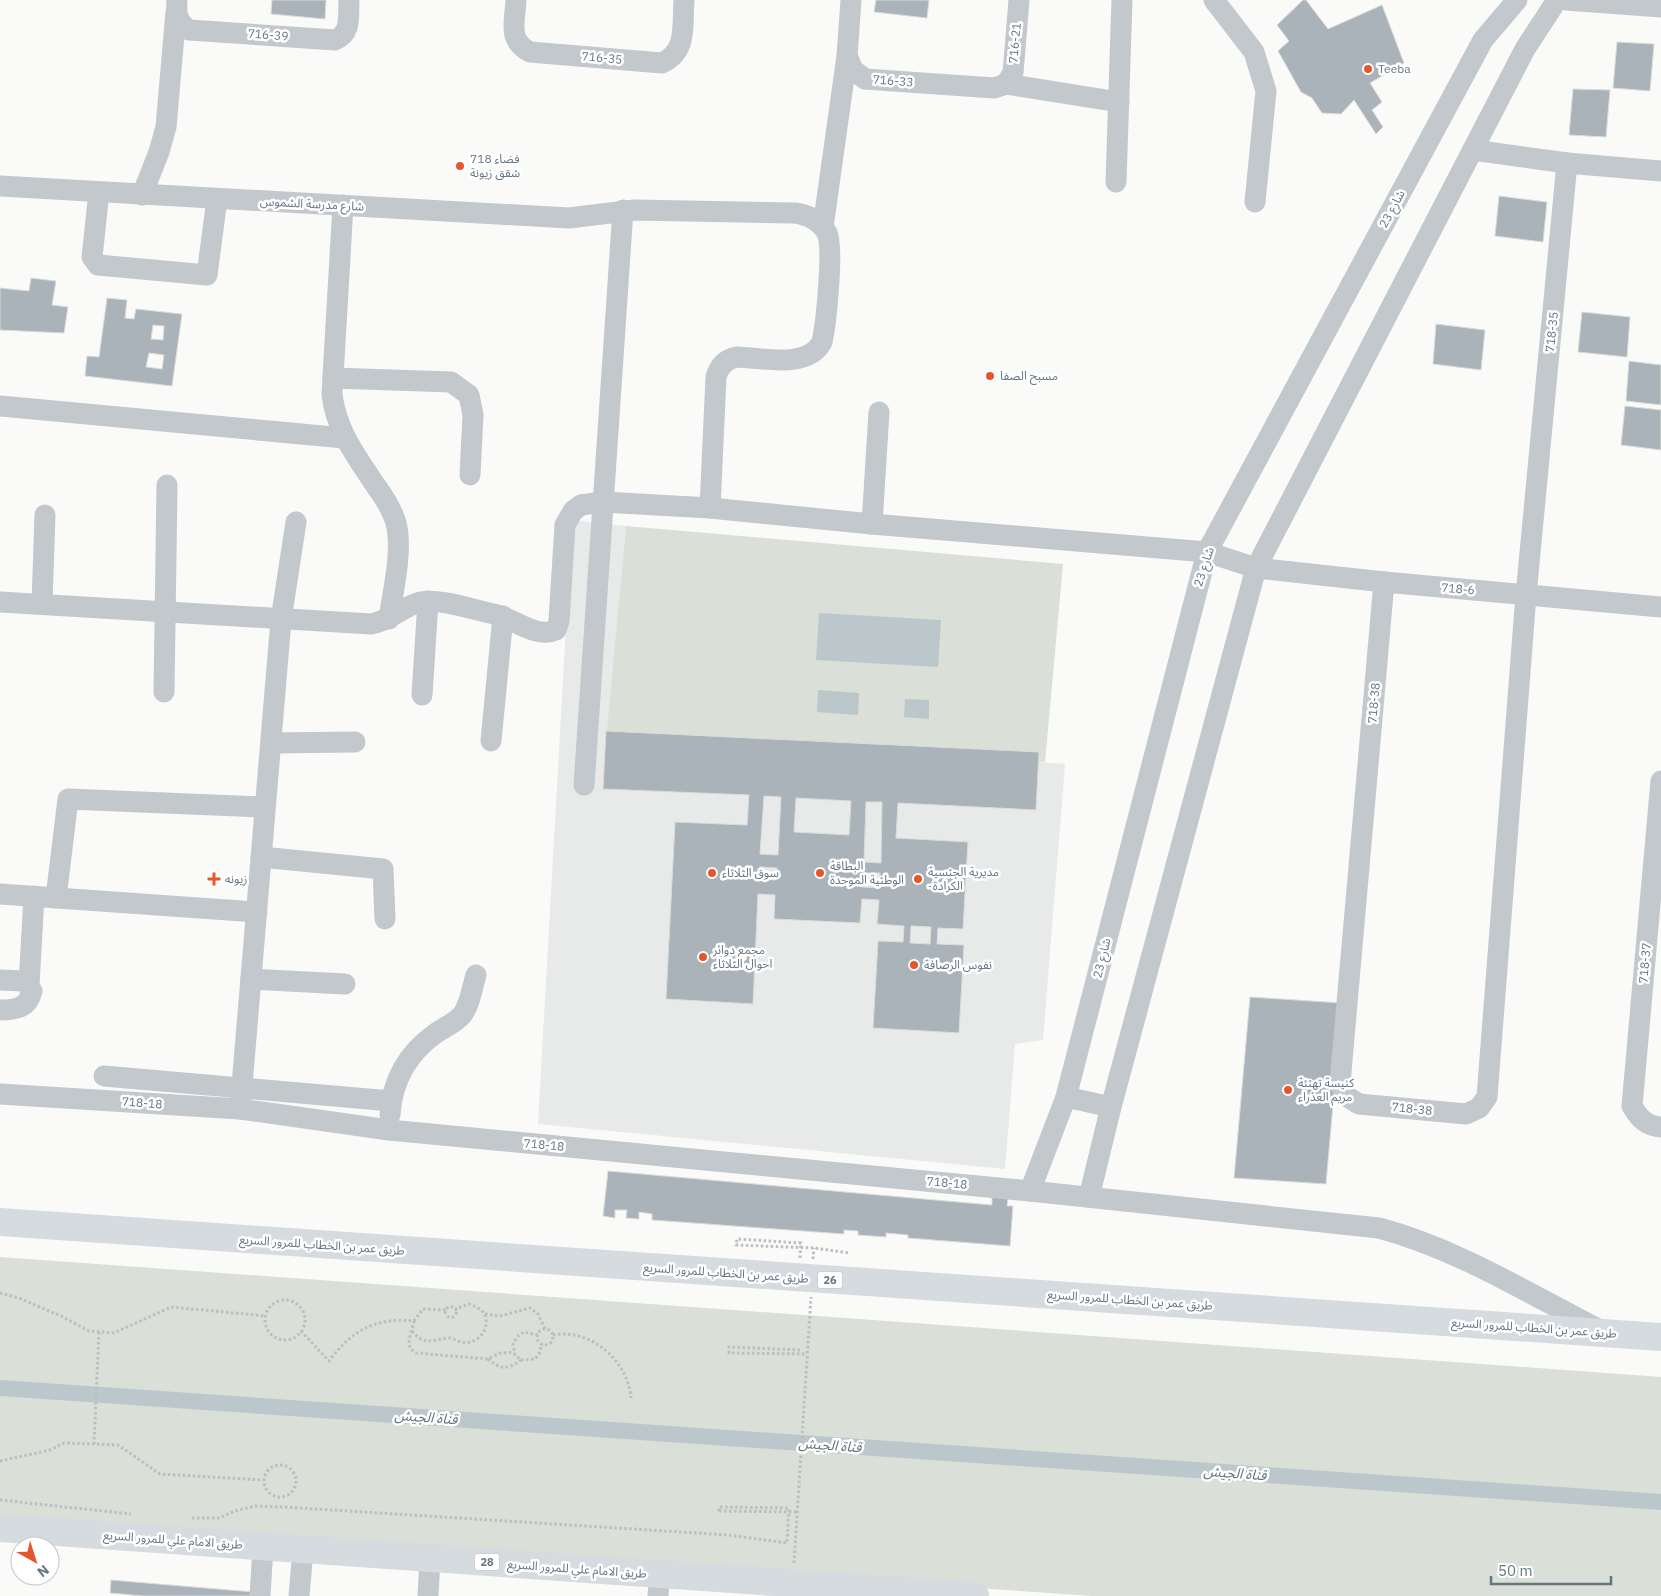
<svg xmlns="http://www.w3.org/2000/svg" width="1661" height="1596" viewBox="0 0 1661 1596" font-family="'IBM Plex Sans','Noto Sans Arabic',sans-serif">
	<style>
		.built { fill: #e8e9e9 }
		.green { fill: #dadfd7 }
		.water { fill: #bbc7cb }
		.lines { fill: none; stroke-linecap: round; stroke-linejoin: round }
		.canal { stroke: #bbc7cb; stroke-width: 16 }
		.building { fill: #aab3b9; stroke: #dcdcda; fill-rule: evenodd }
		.path { stroke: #bbbfc2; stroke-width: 3; stroke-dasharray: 2.5 2.5; stroke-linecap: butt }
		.minor { stroke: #c3c8cc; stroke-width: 21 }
		.highway { stroke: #d6dbdf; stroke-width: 28 }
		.poi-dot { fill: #e4572e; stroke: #fff; stroke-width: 2 }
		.labels { text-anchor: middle; stroke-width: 5; stroke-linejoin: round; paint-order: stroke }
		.shield { fill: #fff; stroke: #939fa8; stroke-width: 1 }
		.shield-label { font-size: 11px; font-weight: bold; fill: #657683 }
		.street-label { font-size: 12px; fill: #657683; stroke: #fff }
		.poi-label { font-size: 12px; fill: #657683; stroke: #fff; text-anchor: start }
		.water-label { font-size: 14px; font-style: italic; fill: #60757c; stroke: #fff }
	</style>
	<rect width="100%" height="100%" fill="#fafaf8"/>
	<polygon class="built" points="572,520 626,526 608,731 1065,764 1043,1040 1015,1044 1005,1169 538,1124"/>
	<g class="green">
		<polygon points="626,526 1063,564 1045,762 607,731"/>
		<polygon points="0,1257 1661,1377 1661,1596 1093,1596 0,1521"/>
	</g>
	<g class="water">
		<polygon points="819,613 941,620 938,667 816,660"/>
		<polygon points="818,690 859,693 858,715 817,712"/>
		<polygon points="905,699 929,700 929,719 904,717"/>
	</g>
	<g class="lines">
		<polyline class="canal" points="0,1388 1661,1502"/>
	</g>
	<g class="building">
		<polygon points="272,0 326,0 325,19 271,14"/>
		<polygon points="876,0 929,0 927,18 874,12"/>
		<polygon points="1303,0 1306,0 1328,29 1382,5 1404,63 1370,83 1382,102 1372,110 1383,127 1376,134 1354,100 1341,114 1322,113 1312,98 1301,92 1278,51 1289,41 1277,25"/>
		<polygon points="1617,42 1654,44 1650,91 1613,88"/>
		<polygon points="1573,89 1610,90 1606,137 1569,135"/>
		<polygon points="1499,196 1547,202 1543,242 1495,236"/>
		<polygon points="31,278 56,281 52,305 68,307 64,333 0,330 0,288 29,291"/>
		<path d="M107,298l20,2 -2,18 9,1 2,-10 46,5 -10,72 -87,-10 2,-20 12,1zM153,325l11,1 -1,14 -12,-1zM149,353l15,2 -2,14 -16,-2z"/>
		<polygon points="1582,312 1630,317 1627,357 1578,352"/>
		<polygon points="1436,324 1485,330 1481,370 1433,364"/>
		<polygon points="1629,361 1661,365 1661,405 1626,401"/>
		<polygon points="1625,406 1661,410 1661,450 1621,445"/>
		<path d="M606,731l433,21 -3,58 -138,-7 -2,35 72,4 -5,87 -25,-1 -1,16 27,1 -5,88 -86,-5 5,-87 25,1 1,-16 -27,-2 2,-24 -17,-1 -2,24 -86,-4 1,-24 -17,-1 -5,110 -87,-5 9,-177 72,3 2,-30 -146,-6zM764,796l17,1 -3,58 -18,-1zM796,798l55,3 -2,34 -55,-3zM866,802h16l-1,61 -17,-1zM760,867l17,1 -1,12 -18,-1zM863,873h17l-1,15 -17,-1zM911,926l20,1 -1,17 -20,-1z"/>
		<polygon points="1250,997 1342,1003 1326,1184 1234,1178"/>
		<polygon points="608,1171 992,1205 992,1195 1008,1196 1007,1206 1013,1206 1010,1246 908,1238 908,1235 886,1233 886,1237 858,1235 858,1231 844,1230 844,1234 652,1220 652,1214 639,1212 639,1219 626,1218 627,1210 615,1210 615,1218 603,1216"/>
		<polygon points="111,1580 253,1592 252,1596 143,1596 110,1593"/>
	</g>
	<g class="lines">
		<g class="path">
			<polyline points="800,1258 801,1243 737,1239 736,1245 814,1248 850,1253"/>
			<polyline points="813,1259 814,1248"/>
			<polyline points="0,1293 19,1298 63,1317 89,1331 114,1333 171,1307 266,1316"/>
			<circle cx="285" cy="1320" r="20"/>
			<circle cx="451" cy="1312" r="5.5"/>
			<polyline points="485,1314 500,1316 530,1308 538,1314 545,1329"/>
			<polyline points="414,1321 423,1309 446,1310"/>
			<circle cx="545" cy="1337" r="8"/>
			<path d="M301,1331l28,30c23,-31 47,-44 85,-40 -2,11 -11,25 2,32l72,6 12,-6 14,-1"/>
			<path d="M412,1331c12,14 18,10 35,7 5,-1 9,3 15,4 13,3 26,-9 24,-23 -1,-9 -10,-12 -17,-15l-14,5"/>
			<polyline points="99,1332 94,1444 118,1445 160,1474 263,1480"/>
			<polyline points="538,1335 524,1332 518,1336 513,1344 515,1355 521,1360 535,1359 539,1354 542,1344"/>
			<path d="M553,1335c38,-7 75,26 78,63"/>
			<polyline points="800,1350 729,1347 729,1353 807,1354"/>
			<path d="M488,1359c13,11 19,11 33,1"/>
			<polyline points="0,1461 50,1450 64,1443 94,1444"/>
			<circle cx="280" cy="1481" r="16"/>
			<polyline points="0,1500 131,1514"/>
			<polyline points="719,1511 797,1512"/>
			<polyline points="192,1518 219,1518 235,1511 255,1506 284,1507 728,1535 787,1543 789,1508 719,1507 719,1511"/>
			<polyline points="794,1563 811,1297"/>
		</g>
		<g class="minor">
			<path d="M177,0c-1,14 0,22 12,30l146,10c17,-7 13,-24 14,-40"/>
			<path d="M516,0c-1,22 -9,40 14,52l132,11c26,-12 20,-38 22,-63"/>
			<polyline points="851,0 847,56 853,70 865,79 994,88 1006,84 1119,102"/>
			<polyline points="1214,0 1254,52 1266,91 1255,202"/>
			<polyline points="1566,0 1661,7"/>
			<polyline points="1006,84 1013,73 1019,0"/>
			<polyline points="1473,150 1567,163"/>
			<polyline points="1116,182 1122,0"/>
			<path d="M0,186l569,32 66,-8 160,3c13,2 25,7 32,20 7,15 -1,91 -5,109 -14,27 -59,16 -85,15 -11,2 -18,9 -21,20l-6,131"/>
			<polyline points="99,192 92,257 98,265 207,275 217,199"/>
			<polyline points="142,195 159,152 166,127 176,12"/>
			<path d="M343,205l-11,189c4,36 24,62 44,92 8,11 16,23 20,37 7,27 -3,68 -7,96"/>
			<polyline points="823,227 847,56"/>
			<polyline points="333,378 451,382 469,395 473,415 470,475"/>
			<polyline points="0,406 344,438"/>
			<polyline points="872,524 879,412"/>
			<polyline points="1384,582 1340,1083 1346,1096 1359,1104 1466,1114 1479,1108 1487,1097 1526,595 1567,163 1661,171"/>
			<path d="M0,602l371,22c19,-3 32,-18 50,-22 18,-4 53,8 73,12 19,4 42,25 62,16l3,-9 6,-96 8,-14 8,-6 22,-3 107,6 162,16 335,28 49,16 128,14 277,25"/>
			<polyline points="42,604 45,515"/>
			<polyline points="164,692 167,485"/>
			<polyline points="422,695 428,601"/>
			<polyline points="491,741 503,616"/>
			<polyline points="271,743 355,742"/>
			<path d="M1661,781l-29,325c7,12 14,20 29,21"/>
			<polyline points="584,785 623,210"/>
			<polyline points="261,857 383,869 385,919"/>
			<polyline points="0,894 257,912"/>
			<polyline points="56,898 68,799 265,807"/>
			<polyline points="251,979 345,984"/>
			<path d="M0,980l24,1 8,10c-4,17 -16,19 -32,19"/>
			<polyline points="29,985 34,896"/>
			<polyline points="104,1076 391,1101"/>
			<path d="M0,1094l240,15 149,21 641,61 349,37c79,21 150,66 223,103"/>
			<polyline points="1066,1097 1111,1107"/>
			<polyline points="240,1109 281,620 296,522"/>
			<path d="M390,1115c2,-34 18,-62 46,-82 9,-6 19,-10 26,-18 8,-10 10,-27 14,-40"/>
			<polyline points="1030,1191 1066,1097 1207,552 1483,40 1517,0"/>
			<polyline points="1089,1197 1111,1107 1256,568 1525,49 1557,0"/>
			<polyline points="260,1596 263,1547"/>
			<polyline points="299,1596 303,1550"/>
			<polyline points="428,1596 430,1558"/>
			<polyline points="658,1596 660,1574"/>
		</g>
		<g class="highway">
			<polyline points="0,1222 1661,1337"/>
			<polyline points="0,1528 975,1596"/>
		</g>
	</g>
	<g class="poi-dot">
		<circle cx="1368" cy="69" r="5"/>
		<circle cx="460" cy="166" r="5"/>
		<circle cx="990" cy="376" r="5"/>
		<circle cx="712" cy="873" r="5"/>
		<circle cx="820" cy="873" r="5"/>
		<path d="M211.5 871.5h5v5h5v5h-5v5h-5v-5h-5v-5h5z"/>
		<circle cx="918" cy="879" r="5"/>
		<circle cx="703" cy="957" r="5"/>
		<circle cx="914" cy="965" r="5"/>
		<circle cx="1288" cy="1090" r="5"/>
	</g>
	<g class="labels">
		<g class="shield">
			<rect x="817.5" y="1271.5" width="25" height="17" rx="4"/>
			<rect x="474.5" y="1553.5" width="25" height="17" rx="4"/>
		</g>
		<g class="shield-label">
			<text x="830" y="1284">26</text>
			<text x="487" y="1566">28</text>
		</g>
		<g class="street-label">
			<text transform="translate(268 35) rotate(4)" y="4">716-39</text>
			<text transform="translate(1015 43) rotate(-85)" y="4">716-21</text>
			<text transform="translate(602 58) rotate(5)" y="4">716-35</text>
			<text transform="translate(893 81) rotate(4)" y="4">716-33</text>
			<text transform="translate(312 204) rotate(3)" y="4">شارع مدرسة الشموس</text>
			<text transform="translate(1392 209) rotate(-62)" y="4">شارع 23</text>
			<text transform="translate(1552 332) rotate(-84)" y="4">718-35</text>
			<text transform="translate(1204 567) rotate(-72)" y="4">شارع 23</text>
			<text transform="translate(1458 589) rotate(5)" y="4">718-6</text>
			<text transform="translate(1374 703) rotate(-85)" y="4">718-38</text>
			<text transform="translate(1102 958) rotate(-76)" y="4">شارع 23</text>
			<text transform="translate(1645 963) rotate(-85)" y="4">718-37</text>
			<text transform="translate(142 1103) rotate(4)" y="4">718-18</text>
			<text transform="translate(1412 1109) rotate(6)" y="4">718-38</text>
			<text transform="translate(544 1145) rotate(5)" y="4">718-18</text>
			<text transform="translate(947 1183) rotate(5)" y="4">718-18</text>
			<text transform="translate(322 1245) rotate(4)" y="4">طريق عمر بن الخطاب للمرور السريع</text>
			<text transform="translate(726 1273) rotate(4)" y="4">طريق عمر بن الخطاب للمرور السريع</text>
			<text transform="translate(1130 1300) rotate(4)" y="4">طريق عمر بن الخطاب للمرور السريع</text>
			<text transform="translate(1534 1328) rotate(4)" y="4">طريق عمر بن الخطاب للمرور السريع</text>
			<text transform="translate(173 1540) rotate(4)" y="4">طريق الامام علي للمرور السريع</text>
			<text transform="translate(577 1569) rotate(4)" y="4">طريق الامام علي للمرور السريع</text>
		</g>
		<g class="poi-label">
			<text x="1378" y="73">Teeba</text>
			<text x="470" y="163">فضاء 718<tspan x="470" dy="14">شقق زيونة</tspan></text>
			<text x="1000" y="380">مسبح الصفا</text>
			<text x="830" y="870">البطاقة<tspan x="830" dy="14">الوطنية الموحدة</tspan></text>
			<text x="928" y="876">مديرية الجنسية<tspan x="928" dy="14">-الكرادة</tspan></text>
			<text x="722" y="877">سوق الثلاثاء</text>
			<text x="225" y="883">زيونه</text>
			<text x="713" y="954">مجمع دوائر<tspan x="713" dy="14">احوال الثلاثاء</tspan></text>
			<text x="924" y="969">نفوس الرصافة</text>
			<text x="1298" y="1087">كنيسة تهنئة<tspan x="1298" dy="14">مريم العذراء</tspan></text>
		</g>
		<g class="water-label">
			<text transform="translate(426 1417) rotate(4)" y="5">قناة الجيش</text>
			<text transform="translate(830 1445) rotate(4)" y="5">قناة الجيش</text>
			<text transform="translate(1235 1473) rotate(4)" y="5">قناة الجيش</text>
		</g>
	</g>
	<g transform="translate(35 1561) rotate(141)"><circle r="24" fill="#ffffff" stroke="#c1c8cd"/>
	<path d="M0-4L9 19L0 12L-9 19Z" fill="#e4572e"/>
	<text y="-8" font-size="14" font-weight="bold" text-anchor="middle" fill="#657683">N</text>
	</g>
	<path d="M1491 1576v8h120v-8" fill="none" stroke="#657683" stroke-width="2.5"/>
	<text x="1498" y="1576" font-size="15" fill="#657683" stroke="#ffffff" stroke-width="4" paint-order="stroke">50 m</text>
</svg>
